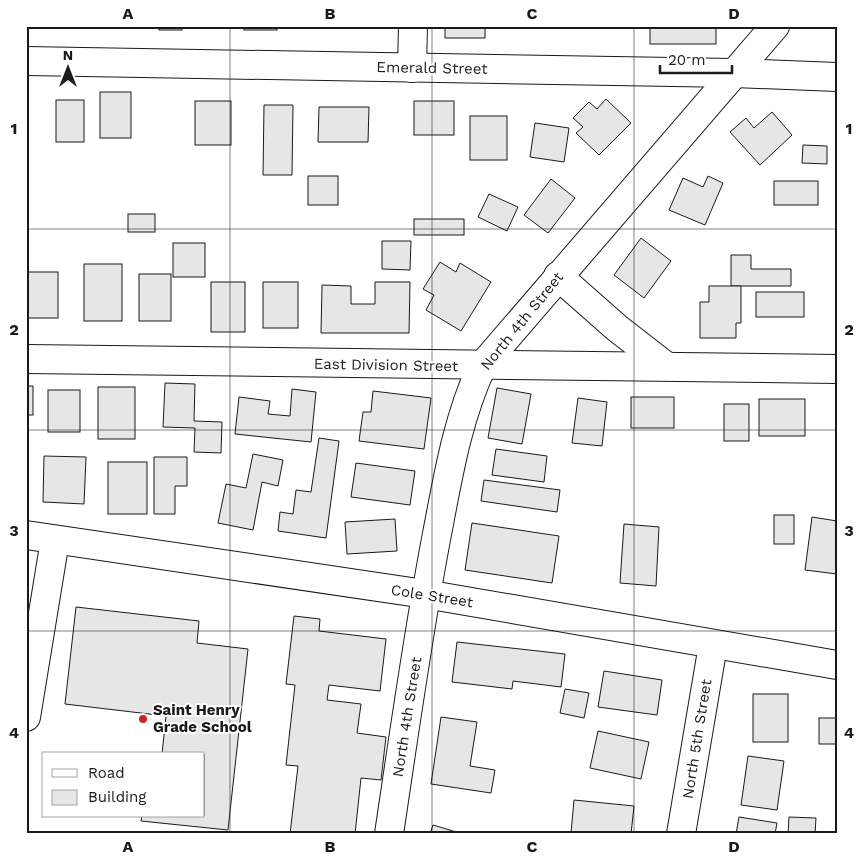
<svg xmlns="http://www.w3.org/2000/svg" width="863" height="860" viewBox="0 0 863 860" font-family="'Work Sans',sans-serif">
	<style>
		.building { fill: #e6e6e6; stroke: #1a1a1a }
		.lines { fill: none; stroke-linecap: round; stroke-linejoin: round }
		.minor-casing { stroke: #1a1a1a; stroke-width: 30 }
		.major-casing { stroke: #1a1a1a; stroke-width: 30 }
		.minor { stroke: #fff; stroke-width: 28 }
		.major { stroke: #fff; stroke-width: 28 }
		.grid { fill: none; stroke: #1a1a1a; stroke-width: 1; stroke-opacity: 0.55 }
		.poi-dot { fill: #c62828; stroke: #fff; stroke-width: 2 }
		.labels { text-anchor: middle; stroke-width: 4; stroke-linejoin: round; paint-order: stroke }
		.street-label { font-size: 15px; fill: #1a1a1a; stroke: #fff }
		.poi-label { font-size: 15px; font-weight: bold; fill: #1a1a1a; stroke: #fff; text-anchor: start }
		.neatline { fill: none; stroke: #1a1a1a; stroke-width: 2 }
		.grid-label { font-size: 16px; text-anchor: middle; font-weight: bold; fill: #1a1a1a }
	</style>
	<rect width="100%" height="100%" fill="#fff"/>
	<g class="building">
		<rect x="159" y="26" width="23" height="4"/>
		<rect x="244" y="26" width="33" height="4"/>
		<rect x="445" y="26" width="40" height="12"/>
		<rect x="650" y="26" width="66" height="18"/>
		<rect x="100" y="92" width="31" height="46"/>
		<polygon points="606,99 631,123 599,155 576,133 583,127 573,118 589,102 597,109"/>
		<rect x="56" y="100" width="28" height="42"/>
		<rect x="195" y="101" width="36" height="44"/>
		<rect x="414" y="101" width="40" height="34"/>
		<polygon points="264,105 293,105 292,175 263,175"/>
		<polygon points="319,107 369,107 368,142 318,142"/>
		<polygon points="772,112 792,135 760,165 730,132 746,118 754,128"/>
		<rect x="470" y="116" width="37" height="44"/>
		<polygon points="535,123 569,128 564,162 530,157"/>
		<polygon points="803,145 827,146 827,164 802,163"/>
		<rect x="308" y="176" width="30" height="29"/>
		<polygon points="708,176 723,183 705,225 669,210 683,178 703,187"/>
		<polygon points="551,179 575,198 548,233 524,215"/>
		<rect x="774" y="181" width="44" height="24"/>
		<polygon points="489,194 518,207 507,231 478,217"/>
		<rect x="128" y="214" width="27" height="18"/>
		<rect x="414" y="219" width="50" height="16"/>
		<polygon points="641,238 671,261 644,298 614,275"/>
		<polygon points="382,241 411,241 410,270 382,269"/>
		<rect x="173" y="243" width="32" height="34"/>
		<polygon points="731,255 751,255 751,269 791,269 791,286 731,286"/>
		<polygon points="440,262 456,272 460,263 491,282 461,331 426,310 434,295 423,289"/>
		<rect x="84" y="264" width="38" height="57"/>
		<rect x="26" y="272" width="32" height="46"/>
		<rect x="139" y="274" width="32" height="47"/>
		<rect x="211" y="282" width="34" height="50"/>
		<rect x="263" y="282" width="35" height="46"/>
		<polygon points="375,282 410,282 409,333 321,333 322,285 351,286 351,304 375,304"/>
		<polygon points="709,286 741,286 741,323 736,323 736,338 700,338 700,302 709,302"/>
		<rect x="756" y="292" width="48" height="25"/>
		<polygon points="165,383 195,384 194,421 222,422 221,453 194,452 195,428 163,427"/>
		<rect x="26" y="386" width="7" height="29"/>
		<rect x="98" y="387" width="37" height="52"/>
		<polygon points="497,388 531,394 522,444 488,438"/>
		<polygon points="292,389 316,392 311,442 235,434 239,397 270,401 268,414 290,416"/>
		<rect x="48" y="390" width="32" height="42"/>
		<polygon points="373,391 431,398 424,449 359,441 363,412 371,412"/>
		<rect x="631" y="397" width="43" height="31"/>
		<polygon points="578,398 607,402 602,446 572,443"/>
		<rect x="759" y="399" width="46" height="37"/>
		<rect x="724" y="404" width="25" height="37"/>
		<polygon points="319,438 339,441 326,538 278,531 280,512 293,514 296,490 311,492"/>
		<polygon points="496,449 547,456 544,482 492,475"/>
		<polygon points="253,454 283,460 278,486 262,482 253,530 218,523 226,484 246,488"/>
		<polygon points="44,456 86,457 84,504 43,502"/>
		<polygon points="154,457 187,457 187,486 175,486 175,514 154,514"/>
		<rect x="108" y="462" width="39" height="52"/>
		<polygon points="356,463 415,471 410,505 351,497"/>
		<polygon points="484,480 560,490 557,512 481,501"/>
		<rect x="774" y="515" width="20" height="29"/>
		<polygon points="812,517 837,521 837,574 805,570"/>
		<polygon points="395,519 397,551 347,554 345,522"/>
		<polygon points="472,523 559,536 552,583 465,570"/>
		<polygon points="624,524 659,527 656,586 620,583"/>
		<polygon points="76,607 199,621 197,643 248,649 228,830 141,821 142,816 204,816 204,754 162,754 166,716 65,704"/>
		<polygon points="294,616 320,619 319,631 386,639 380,691 329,685 327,700 361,704 357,733 386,737 381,780 361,778 355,834 290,834 298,766 286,765 295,685 286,684"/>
		<polygon points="457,642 565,654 561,687 513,681 512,689 452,682"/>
		<polygon points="604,671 662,680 657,715 598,707"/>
		<polygon points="565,689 589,693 584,718 560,713"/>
		<rect x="753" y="694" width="35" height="48"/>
		<polygon points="441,717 477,722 470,766 495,770 491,793 431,784"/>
		<rect x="819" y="718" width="18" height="26"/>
		<polygon points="598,731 649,742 641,779 590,768"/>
		<polygon points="748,756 784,761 777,810 741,805"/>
		<polygon points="574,800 634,806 631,834 571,833"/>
		<polygon points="739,817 777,823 775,834 736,834"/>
		<polygon points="789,817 816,818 815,834 788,834"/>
		<polygon points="433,825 463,834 430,834"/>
	</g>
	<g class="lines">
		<defs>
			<g id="minor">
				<polyline points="26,61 734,73 837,77"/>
				<polyline points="412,68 413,26"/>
				<polyline points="26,359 837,369"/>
				<polyline points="26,535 425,594 837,665"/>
				<polyline points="26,717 55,540"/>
				<path d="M389,834c15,-100 29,-201 48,-300 11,-57 20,-114 45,-168l293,-340"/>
				<polyline points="681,834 713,645"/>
			</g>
			<polyline id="major" points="558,276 617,328 666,366"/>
		</defs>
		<use href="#minor" class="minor-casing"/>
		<use href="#major" class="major-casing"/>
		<use href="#minor" class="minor"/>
		<use href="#major" class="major"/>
	</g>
	<path class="grid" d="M230,26v808M432,26v808M634,26v808M26,229h811M26,430h811M26,631h811"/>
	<circle class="poi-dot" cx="143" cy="719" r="5"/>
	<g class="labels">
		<g class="street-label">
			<text transform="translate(432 68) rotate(1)" y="5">Emerald Street</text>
			<text transform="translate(522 321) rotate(-51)" y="5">North 4th Street</text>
			<text transform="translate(386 365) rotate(1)" y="5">East Division Street</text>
			<text transform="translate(432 596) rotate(9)" y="5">Cole Street</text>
			<text transform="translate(407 717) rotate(-81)" y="5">North 4th Street</text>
			<text transform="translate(697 739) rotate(-81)" y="5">North 5th Street</text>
		</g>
		<g class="poi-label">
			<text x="153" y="715">Saint Henry<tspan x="153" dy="17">Grade School</tspan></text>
		</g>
	</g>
	<rect width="863" height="860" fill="none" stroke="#ffffff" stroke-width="55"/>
	<rect x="42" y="752" width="162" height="65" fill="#ffffff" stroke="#a3a3a3"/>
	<rect x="52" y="769" width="25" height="8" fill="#ffffff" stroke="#a3a3a3"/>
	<text x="88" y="778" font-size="15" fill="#1a1a1a">Road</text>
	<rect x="52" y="790" width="25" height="15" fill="#e6e6e6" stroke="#a3a3a3"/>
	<text x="88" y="802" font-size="15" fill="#1a1a1a">Building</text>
	<g transform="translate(68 68)" stroke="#ffffff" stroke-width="4" paint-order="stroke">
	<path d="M0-4L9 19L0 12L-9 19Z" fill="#1a1a1a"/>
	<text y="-8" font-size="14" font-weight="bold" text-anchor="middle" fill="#1a1a1a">N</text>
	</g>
	<path d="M660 65v8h72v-8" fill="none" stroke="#1a1a1a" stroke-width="2.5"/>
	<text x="668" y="65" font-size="15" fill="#1a1a1a" stroke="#ffffff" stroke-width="4" paint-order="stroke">20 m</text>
	<rect x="28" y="28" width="808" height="804" class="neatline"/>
	<g class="grid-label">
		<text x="128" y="19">A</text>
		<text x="330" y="19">B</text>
		<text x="532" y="19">C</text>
		<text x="734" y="19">D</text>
		<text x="14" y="134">1</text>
		<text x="849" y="134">1</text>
		<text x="14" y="335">2</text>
		<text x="849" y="335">2</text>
		<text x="14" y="536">3</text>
		<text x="849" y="536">3</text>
		<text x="14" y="738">4</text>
		<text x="849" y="738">4</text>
		<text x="128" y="852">A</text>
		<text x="330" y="852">B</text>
		<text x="532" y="852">C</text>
		<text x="734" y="852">D</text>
	</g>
</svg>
